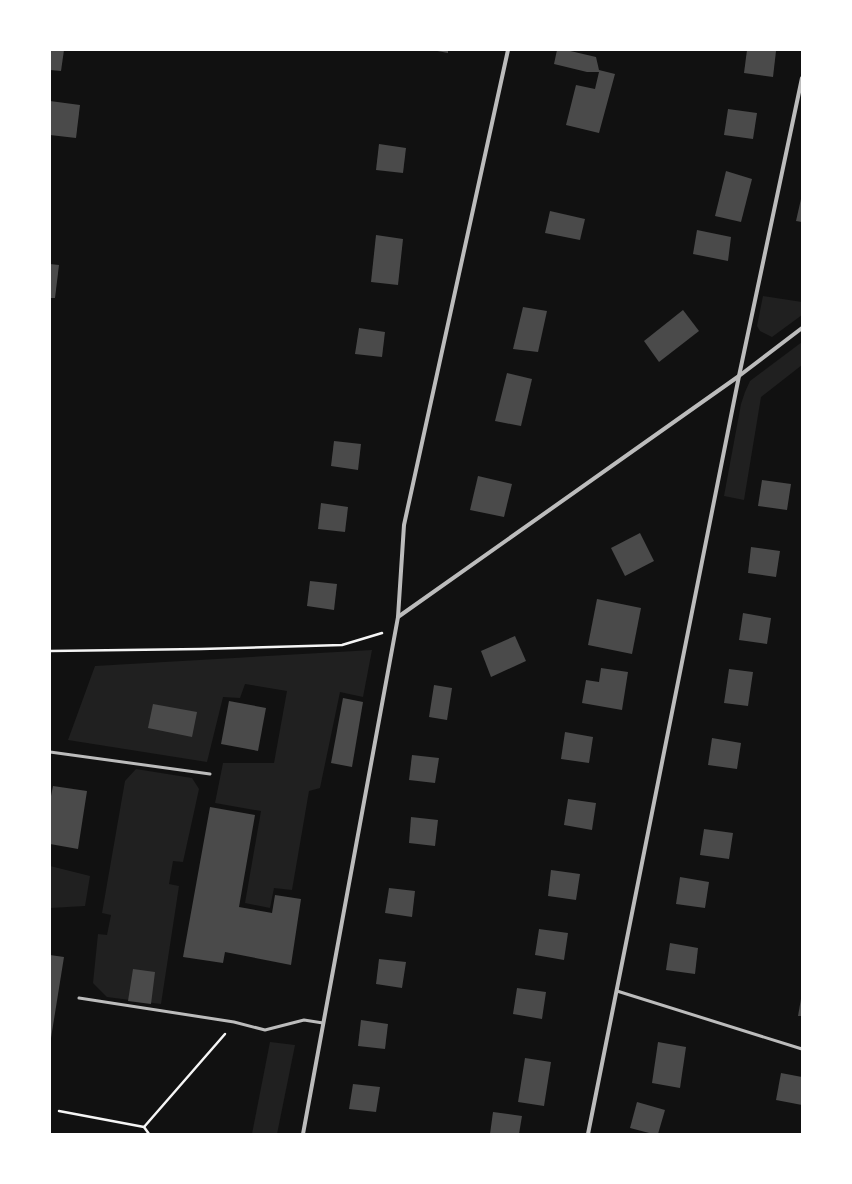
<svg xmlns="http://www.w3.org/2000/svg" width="852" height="1184" viewBox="0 0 852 1184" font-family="'Work Sans',sans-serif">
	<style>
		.green { fill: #202020 }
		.building { fill: #4a4a4a }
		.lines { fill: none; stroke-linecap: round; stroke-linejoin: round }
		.path { stroke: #f5f5f5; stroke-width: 2.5 }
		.service { stroke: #bcbcbc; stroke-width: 3 }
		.minor { stroke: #bcbcbc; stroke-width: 4 }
	</style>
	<rect width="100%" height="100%" fill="#111"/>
	<g class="green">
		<polygon points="763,296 802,302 802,315 772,337 760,331 757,326"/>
		<polygon points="802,342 802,365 761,397 744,500 724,496 741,404 745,392 750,381"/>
		<polygon points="372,650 363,697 340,692 320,788 309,791 292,890 274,888 270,908 245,903 261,811 215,803 223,763 274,763 287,691 245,684 240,698 223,697 207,762 68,740 95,666"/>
		<polygon points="136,769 192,778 199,789 183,862 173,861 169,884 179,886 161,1004 107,997 93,983 98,934 107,935 111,915 102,913 125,781"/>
		<polygon points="50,866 90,876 85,906 50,908"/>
		<polygon points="270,1042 295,1045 277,1134 252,1134"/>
	</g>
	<g class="building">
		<polygon points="50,50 64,50 61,71 50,70"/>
		<polygon points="432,50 448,50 448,53"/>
		<polygon points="557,50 566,50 596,57 599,70 615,74 599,133 566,125 576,85 595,89 599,72 587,72 554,64"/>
		<polygon points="747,50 776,51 773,77 744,73"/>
		<polygon points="50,101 80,105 76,138 50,135"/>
		<polygon points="728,109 757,113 753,139 724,135"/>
		<polygon points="379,144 406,148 403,173 376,170"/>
		<polygon points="726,171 752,179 741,222 715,216"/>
		<polygon points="801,199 802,200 802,222 796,221"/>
		<polygon points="550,211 585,219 580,240 545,233"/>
		<polygon points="697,230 731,237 728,261 693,254"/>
		<polygon points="376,235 403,239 398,285 371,282"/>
		<polygon points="50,264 59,265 55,298 50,298"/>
		<polygon points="523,307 547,311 538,352 513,349"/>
		<polygon points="683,310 699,331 659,362 644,341"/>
		<polygon points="359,328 385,332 382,357 355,354"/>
		<polygon points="507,373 532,379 521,426 495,421"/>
		<polygon points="334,441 361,444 358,470 331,466"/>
		<polygon points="478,476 512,484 504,517 470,510"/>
		<polygon points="762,480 791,484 787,510 758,506"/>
		<polygon points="321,503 348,507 345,532 318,529"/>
		<polygon points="640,533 654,561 625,576 611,548"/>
		<polygon points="751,547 780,551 776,577 748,573"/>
		<polygon points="310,581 337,584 334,610 307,606"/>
		<polygon points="597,599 641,608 632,654 588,645"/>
		<polygon points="743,613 771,618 767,644 739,640"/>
		<polygon points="515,636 526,661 491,677 481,651"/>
		<polygon points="601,668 628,672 622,710 582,703 586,680 599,682"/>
		<polygon points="729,669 753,672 748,706 724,703"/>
		<polygon points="434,685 452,688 447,720 429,717"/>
		<polygon points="343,698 363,702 352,767 331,763"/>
		<polygon points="229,701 266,708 258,751 221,744"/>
		<polygon points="153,704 197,712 192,737 148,728"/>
		<polygon points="565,732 593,737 589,763 561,759"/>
		<polygon points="712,738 741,743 737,769 708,765"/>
		<polygon points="412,755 439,758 435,783 409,780"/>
		<polygon points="53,786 87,791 78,849 50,844 50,801"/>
		<polygon points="568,799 596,803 592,830 564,825"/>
		<polygon points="210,807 255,815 239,907 272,913 275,895 301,899 291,965 225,952 223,963 183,957"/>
		<polygon points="411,817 438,820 435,846 409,843"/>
		<polygon points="704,829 733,833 729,859 700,855"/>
		<polygon points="551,870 580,874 576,900 548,896"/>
		<polygon points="680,877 709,882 705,908 676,904"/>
		<polygon points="389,888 415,891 412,917 385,913"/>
		<polygon points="539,929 568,933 564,960 535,955"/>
		<polygon points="670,943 698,948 695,974 666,970"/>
		<polygon points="50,955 64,957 51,1038 50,1038"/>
		<polygon points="379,959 406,962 402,988 376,984"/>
		<polygon points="133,969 155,972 151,1004 128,1001"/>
		<polygon points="517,988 546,992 542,1019 513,1014"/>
		<polygon points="801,999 802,999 802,1016 798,1016"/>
		<polygon points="361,1020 388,1024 385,1049 358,1046"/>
		<polygon points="658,1042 686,1047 680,1088 652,1083"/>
		<polygon points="525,1058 551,1062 544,1106 518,1102"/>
		<polygon points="781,1073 802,1077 802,1105 776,1100"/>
		<polygon points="353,1084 380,1087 376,1112 349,1109"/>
		<polygon points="637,1102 665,1110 658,1134 653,1134 630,1128"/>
		<polygon points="493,1112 522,1116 519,1134 490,1134"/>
	</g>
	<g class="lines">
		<g class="path">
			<polyline points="50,651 201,649 342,645 382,633"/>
			<polyline points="59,1111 144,1127 149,1134"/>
			<polyline points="144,1127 225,1034"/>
		</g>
		<g class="service">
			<polyline points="50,752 210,774"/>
			<polyline points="617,991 802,1049"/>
			<polyline points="79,998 234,1022 265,1030 304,1020 323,1023"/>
		</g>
		<g class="minor">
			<polyline points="398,617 739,376 802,328"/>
			<polyline points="303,1134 398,617 404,525 508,50"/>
			<polyline points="588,1134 739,376 802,78"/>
		</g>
	</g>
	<rect width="852" height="1184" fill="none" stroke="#ffffff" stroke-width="102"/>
</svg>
